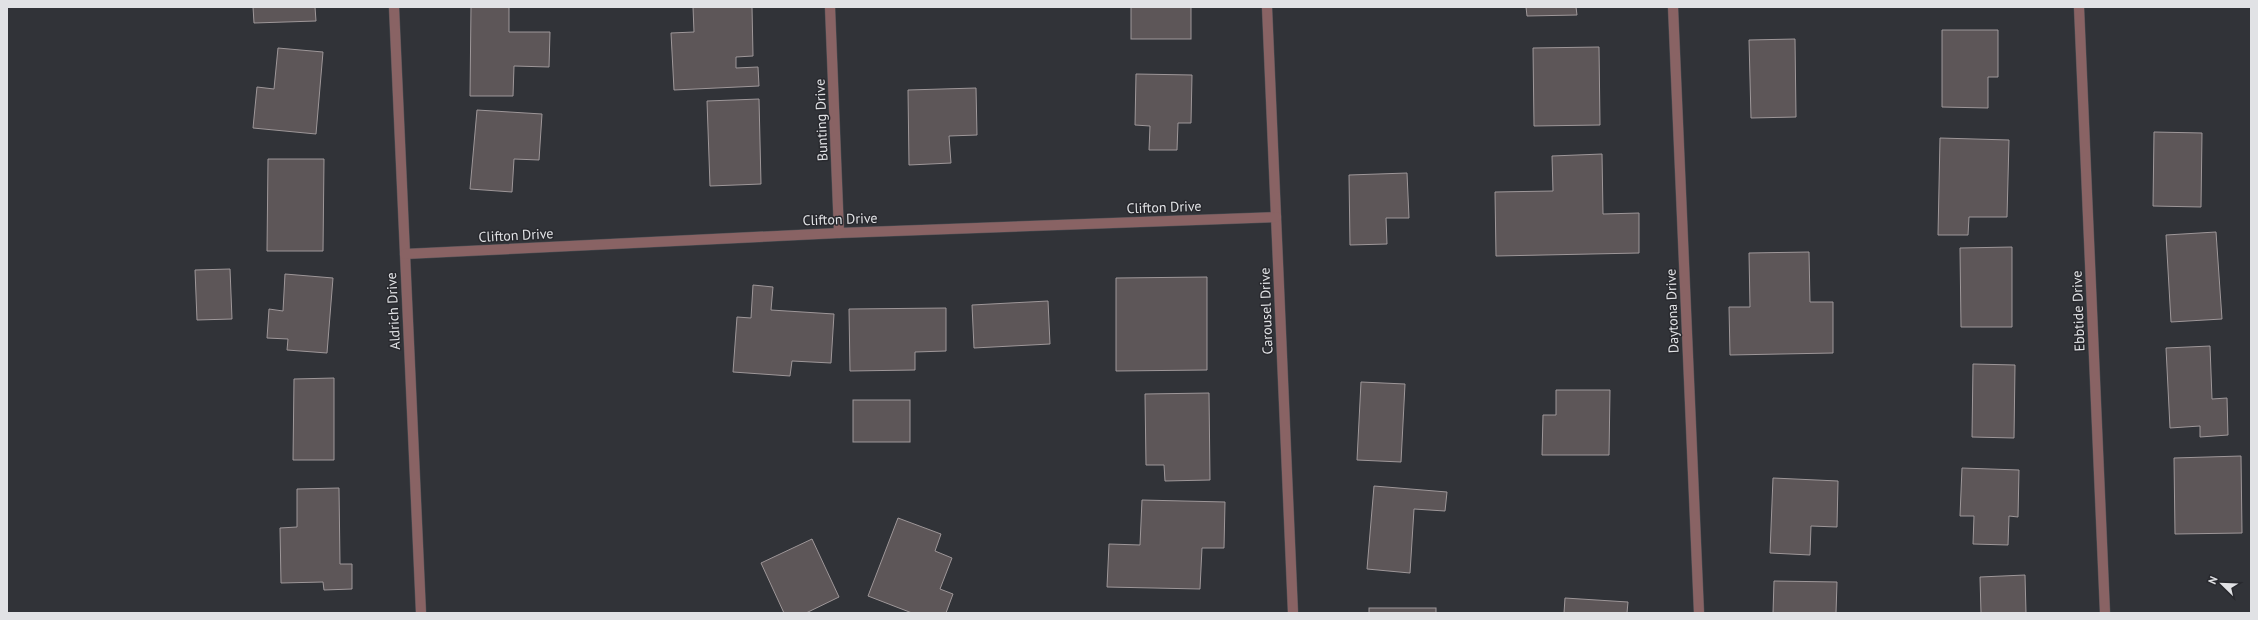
<svg xmlns="http://www.w3.org/2000/svg" width="2258" height="620" viewBox="0 0 2258 620" font-family="'PT Sans',sans-serif">
	<style>
		.building { fill: #5d5658; stroke: #9e9799 }
		.lines { fill: none; stroke-linecap: round; stroke-linejoin: round }
		.minor-casing { stroke: #4d4f54; stroke-width: 11 }
		.minor { stroke: #896364; stroke-width: 10 }
		.labels { text-anchor: middle; stroke-width: 3; stroke-linejoin: round; paint-order: stroke }
		.street-label { font-size: 14px; fill: #e1e2e5; stroke: #28292e }
	</style>
	<rect width="100%" height="100%" fill="#313338"/>
	<g class="building">
		<polygon points="253,7 315,7 316,21 254,23"/>
		<polygon points="471,7 509,7 509,32 550,32 549,67 514,66 513,96 470,96"/>
		<polygon points="693,7 752,7 753,56 736,57 736,68 758,67 759,86 674,90 671,33 694,32"/>
		<rect x="1131" y="7" width="60" height="32"/>
		<polygon points="1526,7 1576,7 1577,15 1527,16"/>
		<polygon points="1942,30 1998,30 1998,77 1988,77 1988,108 1942,107"/>
		<polygon points="1795,39 1796,117 1751,118 1749,40"/>
		<polygon points="1599,47 1600,125 1534,126 1533,48"/>
		<polygon points="278,48 323,52 316,134 253,128 257,87 274,89"/>
		<polygon points="1136,74 1192,75 1191,123 1178,123 1177,150 1149,150 1150,126 1135,125"/>
		<polygon points="976,88 977,135 949,136 951,163 909,165 908,90"/>
		<polygon points="759,99 761,184 710,186 707,101"/>
		<polygon points="477,110 542,114 539,160 514,159 512,192 470,189"/>
		<polygon points="2154,132 2202,133 2201,207 2153,206"/>
		<polygon points="1940,138 2009,140 2007,217 1969,217 1968,235 1938,235"/>
		<polygon points="1602,154 1603,214 1639,213 1639,253 1496,256 1495,192 1553,191 1552,156"/>
		<polygon points="268,159 324,159 323,251 267,251"/>
		<polygon points="1407,173 1409,218 1386,218 1387,244 1350,245 1349,175"/>
		<polygon points="2216,232 2222,319 2171,322 2166,235"/>
		<polygon points="2012,247 2012,327 1961,327 1960,248"/>
		<polygon points="1809,252 1810,302 1833,302 1833,353 1730,355 1729,307 1750,307 1749,253"/>
		<polygon points="230,269 232,319 197,320 195,270"/>
		<polygon points="285,274 333,278 327,353 287,350 288,339 267,338 269,309 283,311"/>
		<polygon points="1207,277 1207,370 1116,371 1116,278"/>
		<polygon points="753,285 773,287 771,310 834,314 831,363 792,361 790,376 733,372 737,317 751,318"/>
		<polygon points="1048,301 1050,344 974,348 972,305"/>
		<polygon points="946,308 946,351 915,352 915,370 850,371 849,309"/>
		<polygon points="2210,346 2212,399 2227,398 2228,435 2200,437 2200,426 2170,428 2166,348"/>
		<polygon points="1973,364 2015,365 2014,438 1972,437"/>
		<polygon points="334,378 334,460 293,460 294,379"/>
		<polygon points="1361,382 1405,384 1401,462 1357,460"/>
		<polygon points="1556,390 1610,390 1609,455 1542,455 1543,415 1556,415"/>
		<polygon points="1209,393 1210,480 1165,481 1164,465 1146,465 1145,394"/>
		<rect x="853" y="400" width="57" height="42"/>
		<polygon points="2241,456 2242,533 2175,534 2174,458"/>
		<polygon points="1962,468 2019,470 2018,517 2009,516 2008,545 1973,544 1974,516 1960,516"/>
		<polygon points="1773,478 1838,481 1837,527 1811,526 1810,555 1770,553"/>
		<polygon points="1374,486 1447,492 1445,511 1414,509 1410,573 1367,569"/>
		<polygon points="339,488 340,564 352,564 352,589 324,590 323,582 281,583 280,528 297,527 297,489"/>
		<polygon points="1142,500 1225,502 1224,548 1202,548 1200,589 1107,587 1109,544 1140,545"/>
		<polygon points="898,518 941,534 935,551 952,558 940,589 953,594 946,613 912,613 868,596"/>
		<polygon points="812,539 839,597 806,613 784,613 761,563"/>
		<polygon points="2025,575 2026,613 1981,613 1980,577"/>
		<polygon points="1774,581 1837,582 1836,613 1773,613"/>
		<polygon points="1565,598 1628,602 1627,613 1564,613"/>
		<rect x="1369" y="608" width="67" height="5"/>
	</g>
	<g class="lines">
		<defs>
			<g id="minor">
				<polyline points="394,7 421,613"/>
				<polyline points="830,7 839,233"/>
				<polyline points="1267,7 1293,613"/>
				<polyline points="1673,7 1699,613"/>
				<polyline points="2079,7 2105,613"/>
				<polyline points="405,254 839,233 1276,217"/>
			</g>
		</defs>
		<use href="#minor" class="minor-casing"/>
		<use href="#minor" class="minor"/>
	</g>
	<g class="labels">
		<g class="street-label">
			<text transform="translate(821 120) rotate(-92)" y="5">Bunting Drive</text>
			<text transform="translate(1164 207) rotate(-2)" y="5">Clifton Drive</text>
			<text transform="translate(840 219) rotate(-2)" y="5">Clifton Drive</text>
			<text transform="translate(516 235) rotate(-3)" y="5">Clifton Drive</text>
			<text transform="translate(393 311) rotate(-93)" y="5">Aldrich Drive</text>
			<text transform="translate(1266 311) rotate(-92)" y="5">Carousel Drive</text>
			<text transform="translate(1672 311) rotate(-92)" y="5">Daytona Drive</text>
			<text transform="translate(2078 311) rotate(-92)" y="5">Ebbtide Drive</text>
		</g>
	</g>
	<rect width="2258" height="620" fill="none" stroke="#e1e2e5" stroke-width="16"/>
	<g transform="translate(2222 584) rotate(293)" stroke="#28292e" stroke-width="3" paint-order="stroke">
	<path d="M0-3L7 15L0 10L-7 15Z" fill="#e1e2e5"/>
	<text y="-6" font-size="11" font-weight="bold" text-anchor="middle" fill="#e1e2e5">N</text>
	</g>
</svg>
